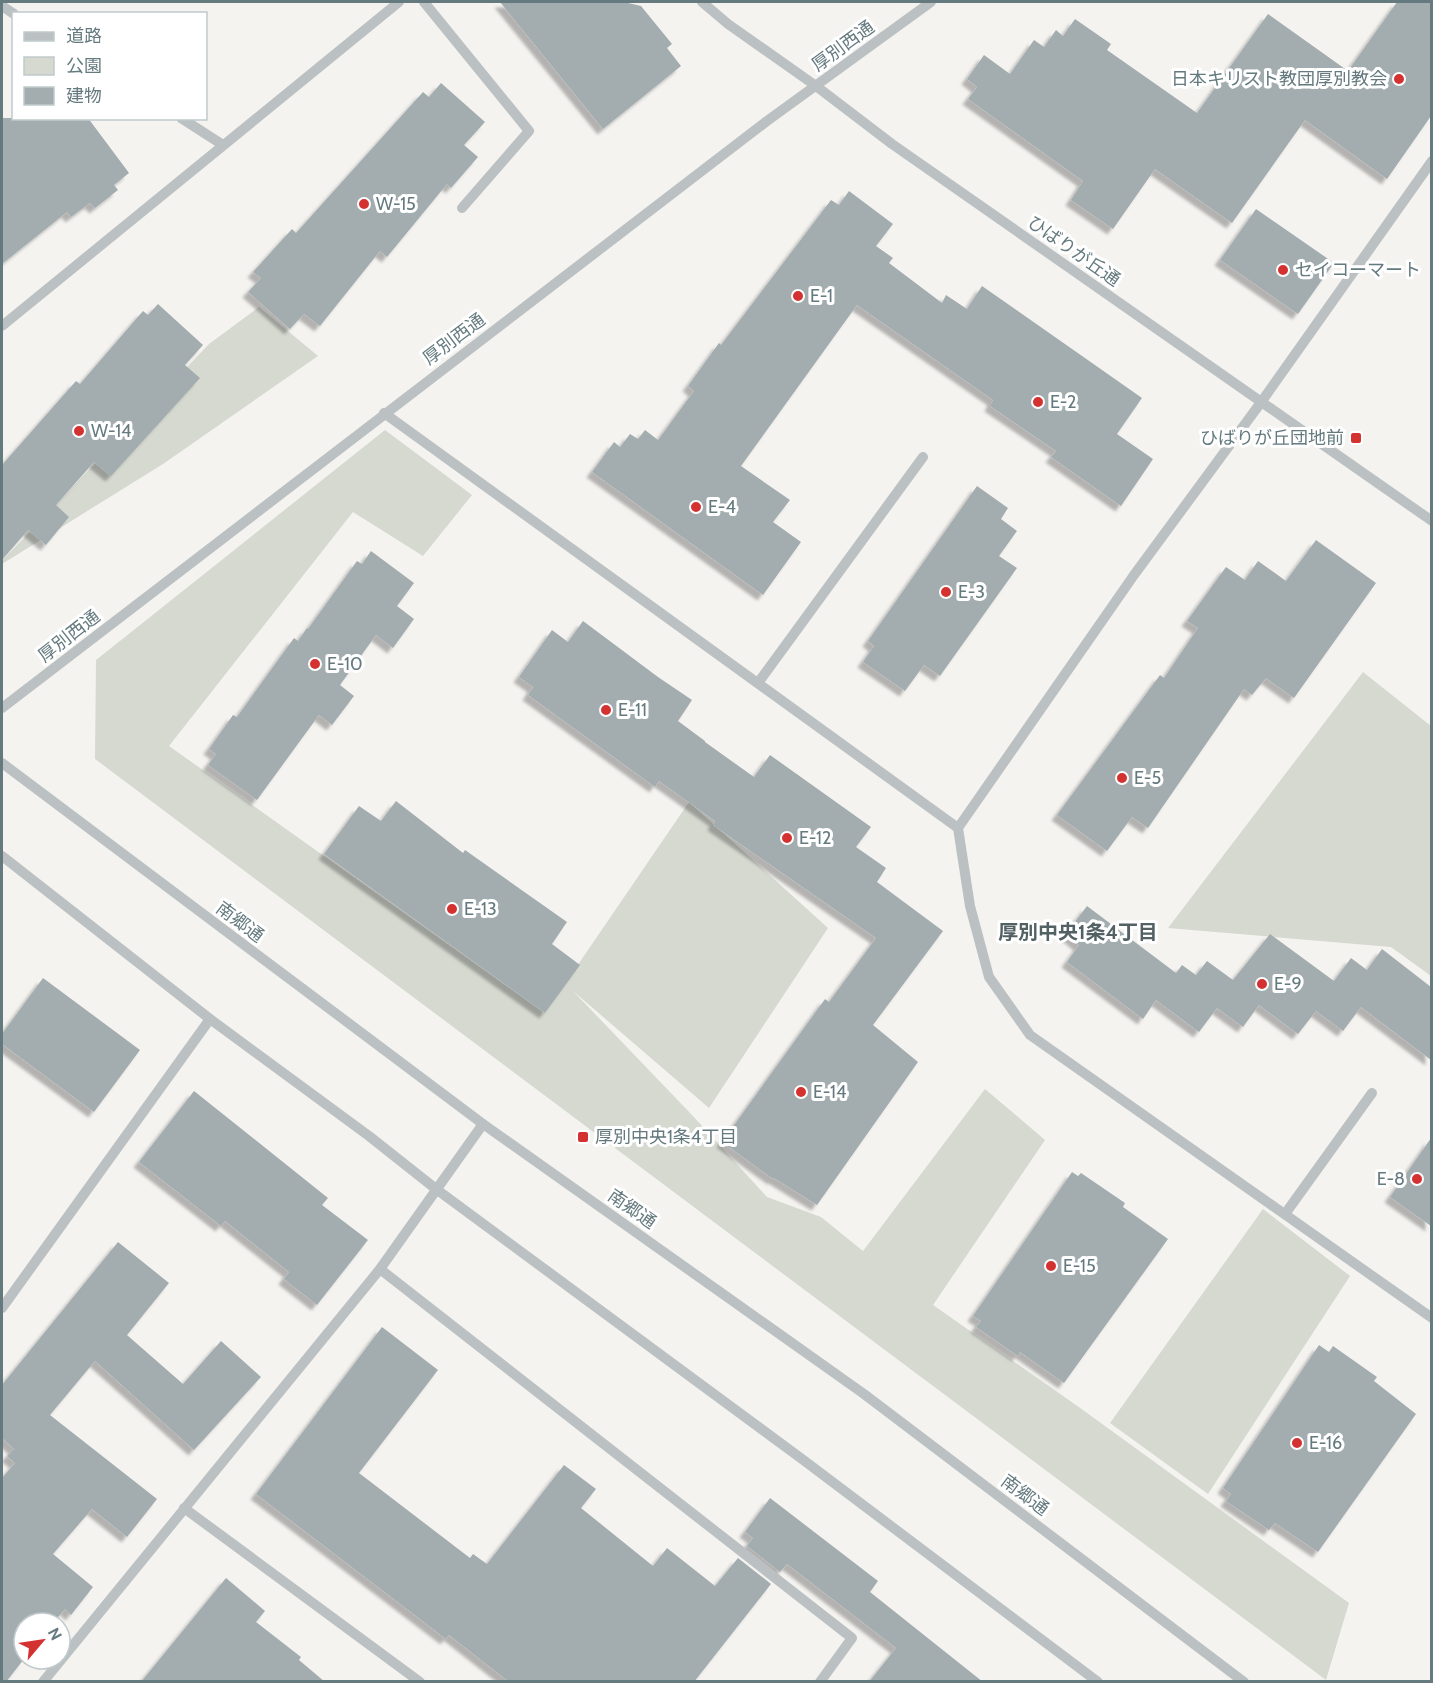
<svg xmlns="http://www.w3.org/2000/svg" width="1433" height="1683" viewBox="0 0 1433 1683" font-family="Cabin,'Noto Sans JP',sans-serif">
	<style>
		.green { fill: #d5d9d0 }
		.building { fill: #a3adaf; filter: url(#shadow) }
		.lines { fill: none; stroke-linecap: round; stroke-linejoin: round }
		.minor { stroke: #bbc1c2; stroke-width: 10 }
		.poi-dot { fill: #d43131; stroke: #fff; stroke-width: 2 }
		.labels { text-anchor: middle; stroke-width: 6; stroke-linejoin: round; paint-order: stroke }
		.street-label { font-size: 18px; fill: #657a7f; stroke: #fff }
		.poi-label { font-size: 18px; fill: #657a7f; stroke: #fff; text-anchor: start }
		.neighbourhood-label { font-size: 20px; font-weight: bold; fill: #536165; stroke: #fff }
	</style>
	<defs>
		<filter id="shadow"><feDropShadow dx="-5.5" dy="5.5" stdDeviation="1.5" flood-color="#0004"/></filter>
	</defs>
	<rect width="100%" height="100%" fill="#f4f3f0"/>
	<g class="green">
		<polygon points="259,307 318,356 163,464 2,564 2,561 209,344"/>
		<polygon points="385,430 472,495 423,556 353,512 169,746 545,1013 689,802 828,928 709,1108 573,991 692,1115 767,1197 821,1217 863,1251 985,1089 1045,1140 933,1305 1076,1405 1349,1603 1326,1680 95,759 96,660"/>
		<polygon points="1363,672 1431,726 1431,976 1391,947 1168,928"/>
		<polygon points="1263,1209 1350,1276 1208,1494 1110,1423"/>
	</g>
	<g class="building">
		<polygon points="500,2 624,2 641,6 672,44 667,48 681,66 603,129"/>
		<polygon points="1397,2 1431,2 1431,116 1387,179 1305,120 1232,223 1155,169 1113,229 1071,200 1083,181 968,99 977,87 967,79 984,55 1010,74 1034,40 1044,47 1056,30 1063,36 1075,19 1111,44 1107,50 1197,113 1268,14 1348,71"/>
		<polygon points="441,83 485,122 464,145 478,157 451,188 447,184 387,257 380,251 320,326 304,314 290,329 248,292 261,278 253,272 292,229 296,233 423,92 429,97"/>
		<polygon points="2,118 88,118 129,173 114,185 118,190 95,208 90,203 71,217 67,212 2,264"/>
		<polygon points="849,191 893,224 876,246 893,258 889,263 942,303 946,295 967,309 982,286 1142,398 1117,434 1153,459 1121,506 1051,457 1056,451 990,406 993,400 857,305 741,466 790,500 773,522 801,542 763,595 592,472 614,442 620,447 630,434 638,439 645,430 658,440 694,391 688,386 719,343 721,345 831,200 839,205"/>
		<polygon points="1256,209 1334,263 1298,314 1220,260"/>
		<polygon points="158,304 203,345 185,365 200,378 111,476 94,462 56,505 69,517 46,545 28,530 2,560 2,465 76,381 80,384 143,311 148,315"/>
		<polygon points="977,486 1008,508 1001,519 1017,531 999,556 1017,568 940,676 924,665 905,691 863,662 874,646 868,641"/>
		<polygon points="1316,540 1376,583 1294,698 1266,678 1252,695 1244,689 1148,828 1132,817 1107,851 1057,815 1160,675 1164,678 1198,628 1187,621 1226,567 1245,580 1258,561 1286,581"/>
		<polygon points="371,551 414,583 397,606 414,619 393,648 376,635 340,685 354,696 332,725 319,715 257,800 208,765 216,754 209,749 233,715 237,717 294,638 298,641 307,628 308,629 357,561 362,564"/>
		<polygon points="583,621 658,677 692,700 678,721 705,741 705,742 754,777 770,755 871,827 856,847 886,868 877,882 943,931 873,1025 918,1062 817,1205 774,1178 773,1179 722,1142 825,999 829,1002 876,938 713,825 715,821 659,781 655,787 528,695 533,687 519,677 552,630 568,642"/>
		<polygon points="396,801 463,853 465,850 567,922 552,944 580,965 545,1013 324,854 359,806 381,821"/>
		<polygon points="1087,906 1176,973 1182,965 1196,975 1207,961 1233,980 1270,934 1334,981 1351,958 1367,970 1382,949 1431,987 1431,1060 1361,1007 1343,1031 1316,1011 1298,1034 1259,1005 1243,1027 1217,1008 1199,1032 1156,1000 1143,1019 1067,962 1079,945 1066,934"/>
		<polygon points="43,978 140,1050 94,1112 2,1044 2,1034"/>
		<polygon points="194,1091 328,1198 322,1205 368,1240 317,1305 284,1279 289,1272 225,1221 221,1226 139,1162"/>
		<polygon points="1431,1138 1431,1226 1390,1197"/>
		<polygon points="1072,1172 1078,1176 1081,1173 1125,1203 1123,1207 1168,1239 1064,1383 1020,1352 1018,1356 976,1327 981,1321 973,1316"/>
		<polygon points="118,1242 169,1283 127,1335 183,1384 221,1341 261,1377 194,1450 95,1361 50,1415 157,1499 127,1537 92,1509 53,1554 93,1587 71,1615 65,1609 53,1623 24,1623 24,1659 6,1682 2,1682 2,1478 15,1463 7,1456 14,1449 2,1438 2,1385"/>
		<polygon points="382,1327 438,1370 359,1473 470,1558 473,1554 487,1564 564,1465 596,1489 581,1508 653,1566 667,1548 715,1586 738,1558 771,1584 694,1682 509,1682 449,1635 446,1639 256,1494"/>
		<polygon points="1319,1345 1329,1352 1333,1346 1377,1377 1374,1381 1416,1414 1318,1552 1275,1523 1269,1530 1226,1501 1231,1494 1223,1488"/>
		<polygon points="770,1498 878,1581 870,1592 983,1682 869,1682 896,1648 787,1564 780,1572 747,1546 753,1538 745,1532"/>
		<polygon points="226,1578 265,1611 256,1622 301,1657 299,1660 325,1682 141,1682"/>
	</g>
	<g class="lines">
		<g class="minor">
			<polyline points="424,2 529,131 462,208"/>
			<polyline points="702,2 728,24 816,86 892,144 1432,521"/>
			<polyline points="2,6 14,14"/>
			<polyline points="181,118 223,145"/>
			<polyline points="1432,161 1262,401 1134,575 958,828 970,906 989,977 1030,1035 1432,1318"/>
			<polyline points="2,326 399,2"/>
			<polyline points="384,413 958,828"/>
			<polyline points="758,683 923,457"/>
			<polyline points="2,708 767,121 931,2"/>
			<polyline points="2,763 483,1124 864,1394 1244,1682"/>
			<polyline points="2,856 210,1019 369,1136 436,1189 802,1459 1098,1682"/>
			<polyline points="1285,1214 1372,1093"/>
			<polyline points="380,1269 852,1638 820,1682"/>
			<polyline points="2,1308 210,1019"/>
			<polyline points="184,1508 420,1682"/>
			<polyline points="43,1682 380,1269 483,1124"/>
		</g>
	</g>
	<g class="poi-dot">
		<circle cx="1399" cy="79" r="6"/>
		<circle cx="364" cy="204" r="6"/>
		<circle cx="1283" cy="270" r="6"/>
		<circle cx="798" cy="296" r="6"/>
		<circle cx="1038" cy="402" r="6"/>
		<circle cx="79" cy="431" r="6"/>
		<rect x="1350" y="432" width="12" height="12" rx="3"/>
		<circle cx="696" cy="507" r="6"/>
		<circle cx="946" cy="592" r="6"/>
		<circle cx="315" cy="664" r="6"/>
		<circle cx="606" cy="710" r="6"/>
		<circle cx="1122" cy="778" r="6"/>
		<circle cx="787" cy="838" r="6"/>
		<circle cx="452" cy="909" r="6"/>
		<circle cx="1262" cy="984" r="6"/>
		<circle cx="801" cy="1092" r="6"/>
		<rect x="577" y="1131" width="12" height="12" rx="3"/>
		<circle cx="1417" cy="1179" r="6"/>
		<circle cx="1051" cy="1266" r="6"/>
		<circle cx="1297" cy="1443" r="6"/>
	</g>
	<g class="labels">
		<g class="street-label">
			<text transform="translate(843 46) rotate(-36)" y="6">厚別西通</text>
			<text transform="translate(1074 251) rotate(35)" y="6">ひばりが丘通</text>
			<text transform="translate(454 339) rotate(-37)" y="6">厚別西通</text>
			<text transform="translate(69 636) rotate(-38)" y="6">厚別西通</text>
			<text transform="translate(240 922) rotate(37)" y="6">南郷通</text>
			<text transform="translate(632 1209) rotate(35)" y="6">南郷通</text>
			<text transform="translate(1025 1495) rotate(37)" y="6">南郷通</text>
		</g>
		<g class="poi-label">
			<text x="1387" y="85" text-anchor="end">日本キリスト教団厚別教会</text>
			<text x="376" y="210">W-15</text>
			<text x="1295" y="276">セイコーマート</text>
			<text x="810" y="302">E-1</text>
			<text x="1050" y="408">E-2</text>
			<text x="91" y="437">W-14</text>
			<text x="1344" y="444" text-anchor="end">ひばりが丘団地前</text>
			<text x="708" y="513">E-4</text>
			<text x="958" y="598">E-3</text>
			<text x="327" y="670">E-10</text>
			<text x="618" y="716">E-11</text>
			<text x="1134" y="784">E-5</text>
			<text x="799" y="844">E-12</text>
			<text x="464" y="915">E-13</text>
			<text x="1274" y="990">E-9</text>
			<text x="813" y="1098">E-14</text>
			<text x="595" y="1143">厚別中央1条4丁目</text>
			<text x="1405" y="1185" text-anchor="end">E-8</text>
			<text x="1063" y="1272">E-15</text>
			<text x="1309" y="1449">E-16</text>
		</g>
		<g class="neighbourhood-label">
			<text x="1078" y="939">厚別中央1条4丁目</text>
		</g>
	</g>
	<rect width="1433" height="1683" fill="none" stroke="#657a7f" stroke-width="6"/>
	<rect x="12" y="12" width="195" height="108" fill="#ffffff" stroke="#c1cacc" stroke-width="1.5"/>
	<rect x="24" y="32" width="30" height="9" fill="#bbc1c2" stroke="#c1cacc" stroke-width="1.5"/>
	<text x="66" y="42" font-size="18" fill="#657a7f">道路</text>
	<rect x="24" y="57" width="30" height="18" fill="#d5d9d0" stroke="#c1cacc" stroke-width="1.5"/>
	<text x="66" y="72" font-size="18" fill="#657a7f">公園</text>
	<rect x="24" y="87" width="30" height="18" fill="#a3adaf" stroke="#c1cacc" stroke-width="1.5"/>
	<text x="66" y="102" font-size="18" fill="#657a7f">建物</text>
	<g transform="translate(42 1641) rotate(61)"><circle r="28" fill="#ffffff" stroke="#c1cacc" stroke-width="1.5"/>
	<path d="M0-4.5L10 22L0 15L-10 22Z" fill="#d43131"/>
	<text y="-9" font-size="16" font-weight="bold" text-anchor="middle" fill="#657a7f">N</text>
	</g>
</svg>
